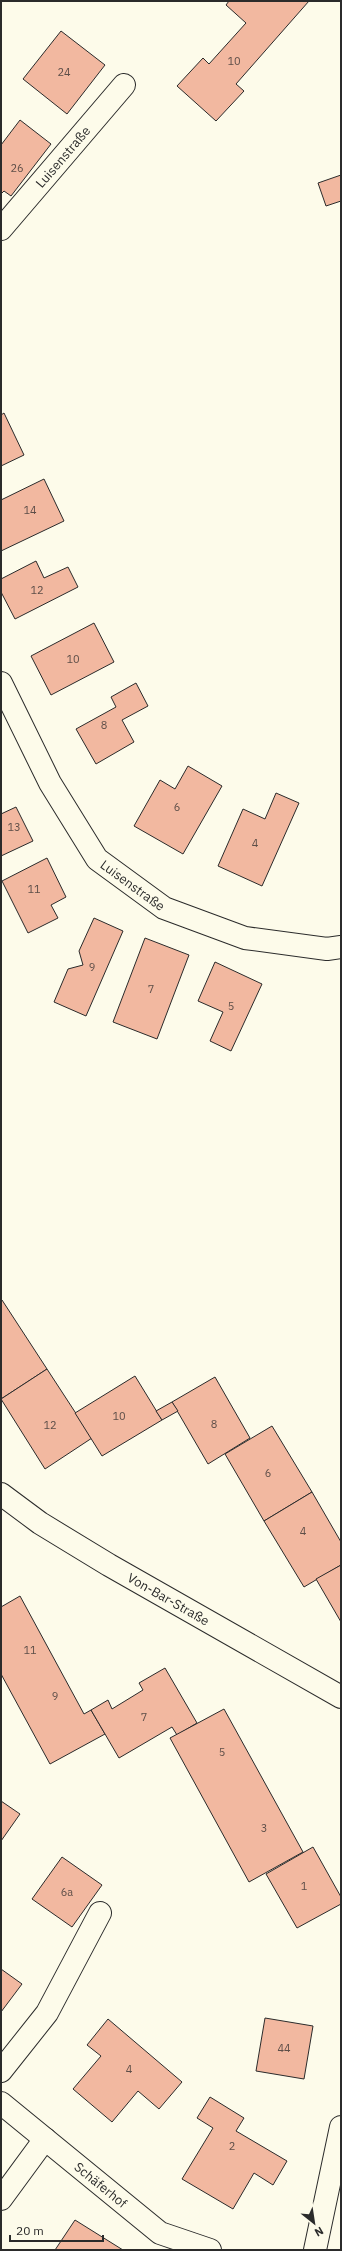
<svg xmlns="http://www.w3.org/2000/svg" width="342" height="2251" viewBox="0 0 342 2251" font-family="'IBM Plex Sans',sans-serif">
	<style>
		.building { fill: #f2b8a0; stroke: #2b2b2b }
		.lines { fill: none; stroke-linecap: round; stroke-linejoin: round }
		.minor-casing { stroke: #2b2b2b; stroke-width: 24 }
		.minor { stroke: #fdfbea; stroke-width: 22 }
		.labels { text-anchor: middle; stroke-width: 3; stroke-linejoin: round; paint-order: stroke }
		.number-label { font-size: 11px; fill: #5d4e48 }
		.street-label { font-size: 13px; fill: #2b2b2b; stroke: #fdfbea }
	</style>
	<rect width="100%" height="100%" fill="#fdfbea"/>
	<g class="building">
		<polygon points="229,1 309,1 236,84 244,91 216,121 177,86 203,58 209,64 246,23 226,5"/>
		<polygon points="61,31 105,65 67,114 23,79"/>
		<polygon points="20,120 51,144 11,196 4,191 1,194 1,145"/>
		<polygon points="341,175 341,201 326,206 318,183"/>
		<polygon points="4,413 24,455 1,466 1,415"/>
		<polygon points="44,479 64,521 1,551 1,500"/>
		<polygon points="36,561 44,578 68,567 78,587 15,619 1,592 1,579"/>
		<polygon points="94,623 114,662 51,695 31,656"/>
		<polygon points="136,683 148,706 122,720 134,742 96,764 76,729 116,707 111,697"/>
		<polygon points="188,766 222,786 183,854 134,826 160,780 175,789"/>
		<polygon points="276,793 299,803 262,886 218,866 243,809 265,819"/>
		<polygon points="16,807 33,841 1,856 1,814"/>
		<polygon points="47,858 66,897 51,905 58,918 28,933 2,881"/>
		<polygon points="94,918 123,931 86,1016 54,1002 68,969 83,965 79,951"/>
		<polygon points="145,938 189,955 157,1039 113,1022"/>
		<polygon points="215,962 262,984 231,1051 210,1041 223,1012 198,1001"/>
		<polygon points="2,1300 47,1369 1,1399 1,1301"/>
		<polygon points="47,1369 92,1438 45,1469 1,1399"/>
		<polygon points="135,1376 162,1420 102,1456 75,1413"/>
		<polygon points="215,1377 250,1438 208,1464 172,1402"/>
		<polygon points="172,1402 178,1411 162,1420 156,1411"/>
		<polygon points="272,1426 312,1492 264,1521 225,1454"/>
		<polygon points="312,1492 341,1542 341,1565 304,1587 264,1521"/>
		<polygon points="341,1565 341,1622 316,1579"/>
		<polygon points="20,1596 84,1714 91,1710 105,1734 50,1764 1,1674 1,1607"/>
		<polygon points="165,1668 197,1723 177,1735 172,1727 119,1758 91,1710 108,1700 112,1709 143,1690 139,1683"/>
		<polygon points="224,1709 303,1852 249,1882 170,1738"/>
		<polygon points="1,1801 20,1814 1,1841"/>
		<polygon points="313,1847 341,1897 341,1904 297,1928 266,1874"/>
		<polygon points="62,1857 102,1885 72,1927 32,1899"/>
		<polygon points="1,1969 22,1984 1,2012"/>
		<polygon points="265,2018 313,2026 304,2079 256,2071"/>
		<polygon points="108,2019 182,2082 159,2109 138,2091 112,2122 73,2089 101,2056 87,2045"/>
		<polygon points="210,2097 244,2118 236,2131 287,2161 273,2185 254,2173 233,2209 182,2179 213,2128 197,2118"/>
		<polygon points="75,2220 123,2250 55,2250"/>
	</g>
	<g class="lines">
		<defs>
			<g id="minor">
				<path id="s1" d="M1,229l123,-144"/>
				<path id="s2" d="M1,683l49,100 47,76 67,49 81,30 82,11 14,-2"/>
				<path id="s3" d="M1,1494l39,29 69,42 232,132"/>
				<polyline points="1,2071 47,2013 100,1913"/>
				<path id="s4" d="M1,2103l159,130 50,17"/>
				<polyline points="1,2199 45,2139"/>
				<polyline points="315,2250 341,2127"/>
			</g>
		</defs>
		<use href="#minor" class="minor-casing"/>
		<use href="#minor" class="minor"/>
	</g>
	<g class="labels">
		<g class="number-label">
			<text x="234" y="65">10</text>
			<text x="64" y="76">24</text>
			<text x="17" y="172">26</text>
			<text x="30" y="514">14</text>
			<text x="37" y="594">12</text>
			<text x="73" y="663">10</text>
			<text x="104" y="729">8</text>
			<text x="177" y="811">6</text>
			<text x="14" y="831">13</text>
			<text x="255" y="847">4</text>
			<text x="34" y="893">11</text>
			<text x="92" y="971">9</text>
			<text x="151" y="993">7</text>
			<text x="231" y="1010">5</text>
			<text x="119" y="1420">10</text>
			<text x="214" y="1428">8</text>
			<text x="50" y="1429">12</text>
			<text x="268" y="1477">6</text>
			<text x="303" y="1535">4</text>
			<text x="30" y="1654">11</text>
			<text x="55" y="1700">9</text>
			<text x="144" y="1721">7</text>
			<text x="222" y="1756">5</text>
			<text x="264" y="1832">3</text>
			<text x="304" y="1890">1</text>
			<text x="67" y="1896">6a</text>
			<text x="284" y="2052">44</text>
			<text x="129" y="2073">4</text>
			<text x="232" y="2150">2</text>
		</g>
		<g class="street-label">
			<text dy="5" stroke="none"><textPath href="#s1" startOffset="95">Luisenstraße</textPath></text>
			<text dy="5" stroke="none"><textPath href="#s2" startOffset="245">Luisenstraße</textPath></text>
			<text dy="5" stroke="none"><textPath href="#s3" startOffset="198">Von-Bar-Straße</textPath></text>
			<text dy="5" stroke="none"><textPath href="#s4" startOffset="129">Schäferhof</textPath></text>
		</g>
	</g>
	<rect width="342" height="2251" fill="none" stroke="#2b2b2b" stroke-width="4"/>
	<g transform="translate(314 2223) rotate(150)" stroke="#fdfbea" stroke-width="3" paint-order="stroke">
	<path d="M0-3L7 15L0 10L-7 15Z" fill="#2b2b2b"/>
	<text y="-6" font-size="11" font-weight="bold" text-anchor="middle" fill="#2b2b2b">N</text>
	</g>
	<path d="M10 2235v6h93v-6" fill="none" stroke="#2b2b2b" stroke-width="2"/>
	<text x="16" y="2235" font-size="12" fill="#2b2b2b" stroke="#fdfbea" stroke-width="3" paint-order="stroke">20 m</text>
</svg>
